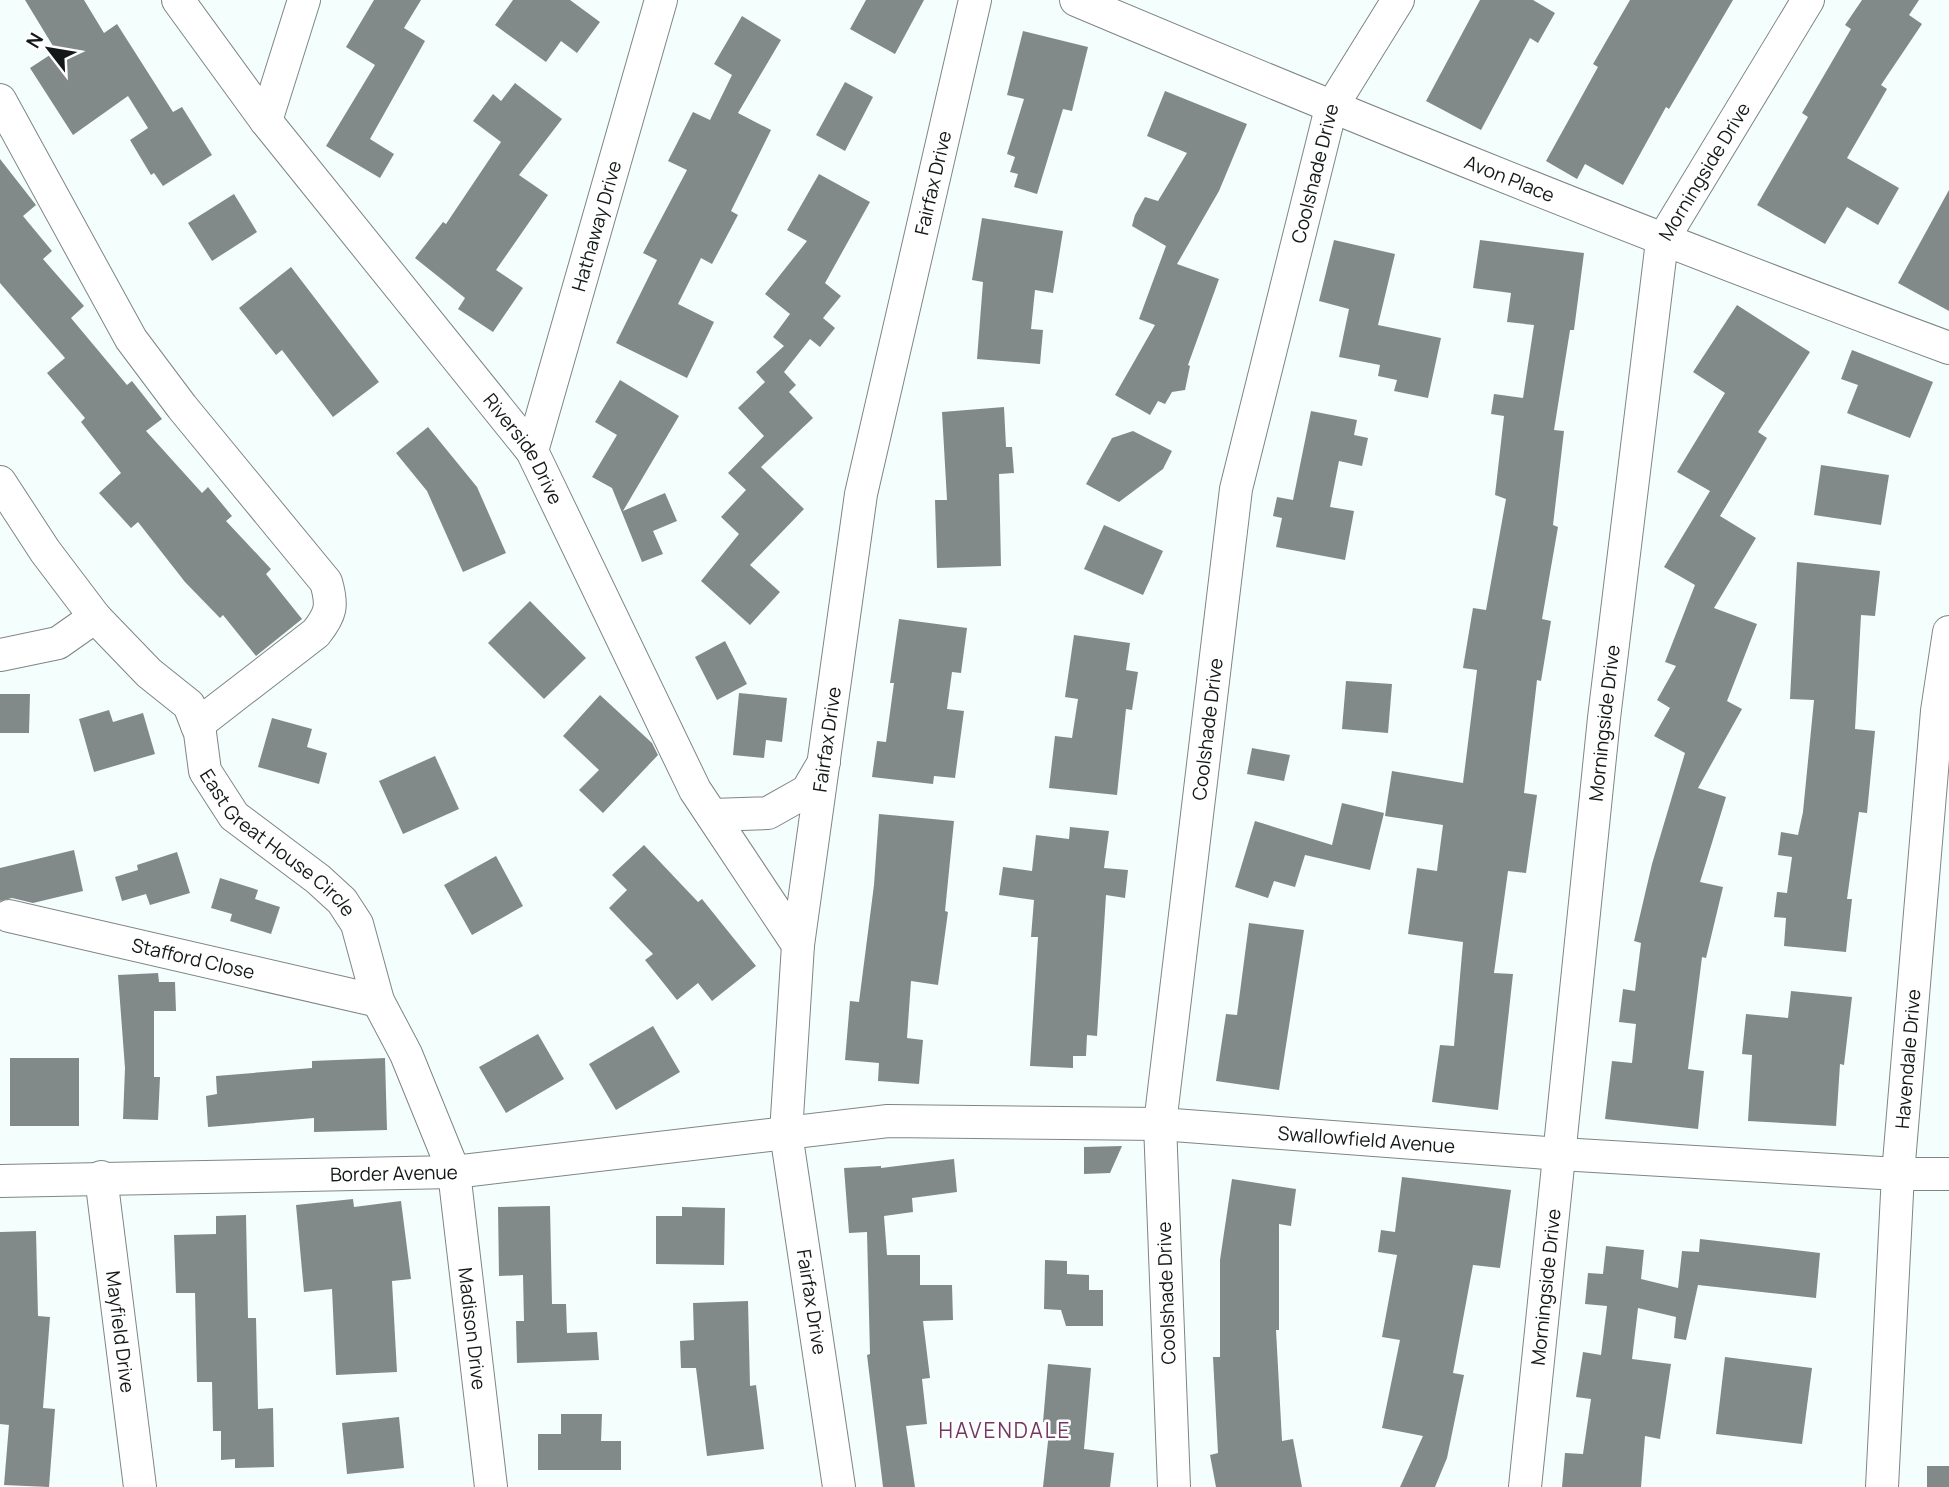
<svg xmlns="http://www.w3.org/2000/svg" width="1949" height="1487" viewBox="0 0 1949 1487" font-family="Manrope,sans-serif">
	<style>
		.building { fill: #818a89 }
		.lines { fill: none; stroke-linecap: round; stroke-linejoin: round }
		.minor-casing { stroke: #7e8685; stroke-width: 34 }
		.minor { stroke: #fff; stroke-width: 32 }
		.labels { text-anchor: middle; stroke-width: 5; stroke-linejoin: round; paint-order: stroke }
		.street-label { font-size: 19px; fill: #151818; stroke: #fff }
		.neighbourhood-label { font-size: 21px; letter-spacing: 2px; fill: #723864; stroke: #fff }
	</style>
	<rect width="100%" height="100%" fill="#f4fefd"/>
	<g class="building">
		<polygon points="25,0 84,0 104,33 117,24 173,112 182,107 212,155 163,186 154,173 151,175 130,140 148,128 128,96 73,135 30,68 56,51"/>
		<polygon points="374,0 421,0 404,28 425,41 370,139 394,154 380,178 326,146 375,65 346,47"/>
		<polygon points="513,0 570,0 600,22 577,53 561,41 546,62 495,25"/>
		<polygon points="866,0 924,0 895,54 850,29"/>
		<polygon points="1480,0 1533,0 1555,13 1538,43 1530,38 1481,130 1426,101"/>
		<polygon points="1630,0 1733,0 1669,109 1666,107 1623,185 1585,164 1577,179 1546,161 1598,67 1593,64"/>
		<polygon points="1862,0 1919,0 1909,15 1922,24 1881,85 1887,89 1847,158 1899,188 1878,225 1847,207 1825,244 1757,205 1808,117 1802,113 1851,29 1845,25"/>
		<polygon points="742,16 781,40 738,113 771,130 731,211 738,215 712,264 701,258 678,304 714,322 687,378 616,343 657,260 643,253 687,170 668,161 693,112 710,120 732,75 714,64"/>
		<polygon points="1023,31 1088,47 1072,111 1063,109 1037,194 1014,187 1018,174 1010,172 1015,157 1007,154 1024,99 1007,95"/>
		<polygon points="845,82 873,97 845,151 816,135"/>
		<polygon points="515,83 562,119 519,175 548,195 496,270 523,288 493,332 458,309 465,298 415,258 443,222 446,224 501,142 473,121 493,94 501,101"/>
		<polygon points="1165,91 1247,124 1219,191 1177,264 1219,279 1188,365 1190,366 1185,390 1172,392 1165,404 1158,401 1150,415 1115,395 1155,325 1139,319 1166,246 1132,226 1135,215 1145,197 1158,201 1187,153 1147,136"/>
		<polygon points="0,159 36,205 23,216 52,251 43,259 84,306 71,318 127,385 132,381 162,419 146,431 202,493 208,487 232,516 226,521 271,569 266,574 302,619 256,656 223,615 220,618 185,582 138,522 131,528 99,493 121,473 81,422 85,418 47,373 65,358 0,283"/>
		<polygon points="819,174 870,202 825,283 841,296 823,318 835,328 820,347 810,339 784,372 796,385 789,392 813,418 761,467 804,509 750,565 780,592 750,625 701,581 739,534 721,517 746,490 728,473 764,436 738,408 765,382 756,372 784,346 773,337 790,314 765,294 807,241 787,230"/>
		<polygon points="1949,190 1949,311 1898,283"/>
		<polygon points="234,194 257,232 212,261 188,223"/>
		<polygon points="982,218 1063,231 1053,293 1035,290 1031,329 1043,330 1040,364 977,359 983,282 972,280"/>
		<polygon points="1334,240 1395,254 1378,325 1441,338 1428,398 1394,391 1397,380 1378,376 1380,365 1339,357 1349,309 1319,301"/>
		<polygon points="1480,240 1584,253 1574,330 1570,330 1554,430 1564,431 1553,525 1558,527 1542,619 1551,621 1541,681 1537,680 1524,793 1537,795 1526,873 1508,871 1494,973 1513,974 1498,1110 1432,1102 1440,1045 1454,1046 1463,942 1408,934 1417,868 1437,871 1443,825 1385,816 1392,771 1463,783 1477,670 1463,668 1473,608 1486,610 1506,499 1495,495 1504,416 1491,414 1494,394 1523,398 1534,325 1507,322 1511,293 1473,288"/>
		<polygon points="291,267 379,382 333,417 282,350 276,355 239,308"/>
		<polygon points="1737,305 1810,352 1758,432 1767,438 1720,516 1756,538 1714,608 1757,624 1727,701 1742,709 1698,788 1726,797 1700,882 1723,887 1706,958 1702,957 1688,1069 1704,1071 1698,1129 1605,1119 1612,1061 1632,1063 1636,1024 1619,1022 1623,989 1635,991 1641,943 1634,941 1652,864 1685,753 1654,736 1670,708 1657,700 1676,666 1665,662 1695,585 1664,567 1710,491 1677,472 1725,393 1693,372"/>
		<polygon points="1852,350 1933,382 1910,438 1847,413 1858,385 1841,379"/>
		<polygon points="620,380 679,416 623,511 665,493 677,521 653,531 663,554 642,562 612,488 592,477 617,435 595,422"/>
		<polygon points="1004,407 1006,447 1012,447 1014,473 999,474 1001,566 937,568 935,500 947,500 942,412"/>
		<polygon points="1311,411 1357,420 1354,435 1368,438 1362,466 1339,461 1330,507 1354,511 1345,560 1276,547 1282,518 1273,516 1277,497 1293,500"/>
		<polygon points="428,427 477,487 506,553 463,572 427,491 396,453"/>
		<polygon points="1133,431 1172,451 1163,469 1119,502 1086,484 1112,438"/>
		<polygon points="1821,465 1889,475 1881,525 1814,515"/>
		<polygon points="1104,525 1163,551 1143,595 1084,569"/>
		<polygon points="1797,562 1880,571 1875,616 1861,615 1855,729 1875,731 1867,813 1859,812 1847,899 1852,899 1846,952 1784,946 1786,918 1774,917 1777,892 1787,893 1792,857 1778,855 1781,832 1798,835 1803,812 1814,700 1790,699"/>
		<polygon points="530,601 586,658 544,699 488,643"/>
		<polygon points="899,619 967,628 961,673 952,672 947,709 964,711 955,778 934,776 933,784 872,777 877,741 886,742 894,683 890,683"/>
		<polygon points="1074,635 1130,643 1126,670 1138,672 1132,710 1126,709 1117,795 1049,788 1055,736 1072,738 1078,699 1065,697"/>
		<polygon points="725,641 747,684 717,700 695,657"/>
		<polygon points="1346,681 1392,684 1388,733 1342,729"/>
		<polygon points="739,693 787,698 782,742 766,740 764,758 733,755"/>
		<polygon points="0,694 30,694 29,733 0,733"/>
		<polygon points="600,695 652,743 658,755 603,813 579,790 599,770 563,736"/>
		<polygon points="109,710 113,722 143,713 155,754 94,772 79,719"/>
		<polygon points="272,718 312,729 307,747 327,753 319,784 258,767"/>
		<polygon points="1252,748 1290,755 1284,781 1247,774"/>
		<polygon points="435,756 459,809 403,834 379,781"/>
		<polygon points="1342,803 1384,813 1370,870 1305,855 1295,887 1274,881 1268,898 1235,887 1255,821 1332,845"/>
		<polygon points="879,814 954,821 945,911 948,912 938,985 911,981 907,1038 923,1040 919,1084 878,1081 879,1063 845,1060 850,1001 859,1002 874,885"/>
		<polygon points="1070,827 1109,831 1104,868 1128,870 1125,898 1106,895 1097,1036 1087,1035 1086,1056 1073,1056 1073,1068 1030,1066 1038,937 1031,937 1034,900 999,895 1003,867 1032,871 1036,835 1069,839"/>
		<polygon points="644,845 698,902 702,899 756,966 712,1001 698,983 677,1000 645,960 653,954 609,908 627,890 612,875"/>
		<polygon points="74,850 83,891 33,903 12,898 0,901 0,868"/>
		<polygon points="177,852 190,893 150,905 146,894 122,901 115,877 138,870 137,865"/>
		<polygon points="496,856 523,906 472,935 444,885"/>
		<polygon points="220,878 258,890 255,899 280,907 271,934 230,921 232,914 211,908"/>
		<polygon points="1249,923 1304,930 1279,1090 1216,1081 1226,1014 1237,1015"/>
		<polygon points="158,973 159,982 175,982 176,1011 154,1011 154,1077 160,1077 158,1120 123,1119 125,1068 118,975"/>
		<polygon points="1791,991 1852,997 1844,1065 1840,1064 1836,1126 1748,1121 1752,1055 1742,1054 1746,1014 1788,1018"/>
		<polygon points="653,1026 680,1072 616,1110 589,1064"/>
		<polygon points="538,1034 564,1079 506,1113 479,1067"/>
		<rect x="10" y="1058" width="69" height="68"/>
		<polygon points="385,1058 387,1130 314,1132 314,1118 208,1127 206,1096 217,1094 216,1076 312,1068 312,1061"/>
		<polygon points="1122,1146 1110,1173 1084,1174 1084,1147"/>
		<polygon points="954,1159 957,1192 912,1198 913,1212 884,1216 887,1255 920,1255 920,1285 952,1285 953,1320 923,1321 930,1378 922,1379 927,1424 906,1426 915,1487 883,1487 867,1355 870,1354 867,1232 849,1233 844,1168 881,1166 881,1168"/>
		<polygon points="1402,1177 1511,1190 1500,1268 1473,1265 1453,1373 1464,1375 1447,1458 1435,1487 1400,1487 1423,1436 1382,1428 1400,1340 1382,1337 1397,1255 1378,1252 1381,1230 1395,1232"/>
		<polygon points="1232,1179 1296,1189 1291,1226 1279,1224 1279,1330 1276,1330 1282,1441 1293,1439 1302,1487 1216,1487 1210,1455 1218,1453 1213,1357 1220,1357 1220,1260"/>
		<polygon points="353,1199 354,1207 401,1201 411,1279 392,1281 397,1372 336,1375 332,1289 304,1292 296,1205"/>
		<polygon points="550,1206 552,1304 566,1304 567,1333 597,1332 599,1360 517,1363 516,1321 524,1321 523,1275 499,1276 498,1207"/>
		<polygon points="682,1207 725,1208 724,1265 656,1264 656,1216 682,1216"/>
		<polygon points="246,1215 248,1318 256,1318 258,1409 273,1408 274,1467 235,1468 235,1459 221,1460 221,1431 213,1431 212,1382 197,1382 195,1293 176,1293 174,1235 216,1234 216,1216"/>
		<polygon points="36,1231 38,1316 50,1317 43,1408 55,1409 49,1487 4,1485 9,1425 0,1424 0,1232"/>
		<polygon points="1700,1239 1820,1253 1816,1298 1698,1285 1686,1340 1674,1338 1676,1317 1638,1308 1632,1359 1671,1364 1660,1439 1645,1436 1641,1487 1562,1487 1565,1453 1583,1454 1591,1399 1576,1397 1583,1352 1601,1355 1607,1306 1585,1304 1588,1273 1603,1274 1606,1246 1644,1250 1641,1279 1678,1288 1682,1251 1699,1252"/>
		<polygon points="1045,1260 1067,1261 1067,1274 1089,1275 1089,1290 1103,1290 1103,1326 1066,1326 1061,1310 1044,1309"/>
		<polygon points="748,1301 750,1386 756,1385 764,1449 707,1456 696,1368 681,1368 680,1341 694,1340 693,1303"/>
		<polygon points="1725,1357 1812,1368 1802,1444 1716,1434"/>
		<polygon points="1048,1364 1091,1368 1084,1449 1114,1453 1110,1487 1043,1487 1050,1423 1043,1422"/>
		<polygon points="561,1414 602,1414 601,1441 621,1441 621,1470 538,1470 538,1434 561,1434"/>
		<polygon points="399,1417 404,1468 347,1474 342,1423"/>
		<rect x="1927" y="1466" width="22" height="21"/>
	</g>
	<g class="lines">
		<defs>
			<g id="minor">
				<path id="s1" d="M178,0l88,121 266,330 163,339 103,155"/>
				<path id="s2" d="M1076,0c289,122 579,239 873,348"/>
				<path d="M0,100l131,239 51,68 144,175c7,24 5,32 -10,51l-119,92"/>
				<polyline points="266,121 304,0"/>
				<path id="s3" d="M532,451l129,-451"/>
				<path id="s4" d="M0,482l45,69 50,66 54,56 40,32 11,28 5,38 29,45 84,63 24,22 15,23 21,77 28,53 48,118 37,315"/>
				<polyline points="0,655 58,643 95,617"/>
				<polyline points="712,815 768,813 807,791 824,762"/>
				<path id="s5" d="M9,916l369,85"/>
				<path id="s6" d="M101,1177l39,310"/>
				<path id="s7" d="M0,1181l454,-9 434,-51 272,3 400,30 338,20h51"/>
				<path id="s8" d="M839,1487l-53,-354 12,-188 63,-451 114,-494"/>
				<path id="s9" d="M1174,1487l-14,-363 76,-635 95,-381 67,-108"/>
				<path id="s10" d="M1525,1487l79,-769 58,-477 146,-241"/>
				<path id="s11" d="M1882,1487l16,-313 39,-463 12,-79"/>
			</g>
		</defs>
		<use href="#minor" class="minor-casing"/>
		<use href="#minor" class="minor"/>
	</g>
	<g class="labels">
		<g class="street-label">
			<text dy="7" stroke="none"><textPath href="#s10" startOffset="1335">Morningside Drive</textPath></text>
			<text dy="7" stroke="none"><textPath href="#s9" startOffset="1328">Coolshade Drive</textPath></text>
			<text dy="7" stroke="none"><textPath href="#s2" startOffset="469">Avon Place</textPath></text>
			<text dy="7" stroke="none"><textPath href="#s8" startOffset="1321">Fairfax Drive</textPath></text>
			<text dy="7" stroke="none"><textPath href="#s3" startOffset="234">Hathaway Drive</textPath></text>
			<text dy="7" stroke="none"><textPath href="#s1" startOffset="567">Riverside Drive</textPath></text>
			<text dy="7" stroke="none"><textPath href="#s10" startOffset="768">Morningside Drive</textPath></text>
			<text dy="7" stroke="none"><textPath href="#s9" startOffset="761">Coolshade Drive</textPath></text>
			<text dy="7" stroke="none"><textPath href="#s8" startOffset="754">Fairfax Drive</textPath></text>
			<text dy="7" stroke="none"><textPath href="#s4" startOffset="466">East Great House Circle</textPath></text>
			<text dy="7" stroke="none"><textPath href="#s5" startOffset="189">Stafford Close</textPath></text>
			<text dy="7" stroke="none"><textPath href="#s11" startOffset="429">Havendale Drive</textPath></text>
			<text dy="7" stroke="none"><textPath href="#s7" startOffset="1370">Swallowfield Avenue</textPath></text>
			<text dy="7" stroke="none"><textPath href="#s7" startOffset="394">Border Avenue</textPath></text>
			<text dy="7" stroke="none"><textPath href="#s10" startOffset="201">Morningside Drive</textPath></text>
			<text transform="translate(1166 1293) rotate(-92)" y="7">Coolshade Drive</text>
			<text transform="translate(812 1302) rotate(81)" y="7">Fairfax Drive</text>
			<text dy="7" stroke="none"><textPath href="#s4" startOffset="1006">Madison Drive</textPath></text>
			<text dy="7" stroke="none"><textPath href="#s6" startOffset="156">Mayfield Drive</textPath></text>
		</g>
		<g class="neighbourhood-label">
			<text x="1005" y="1438">HAVENDALE</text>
		</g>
	</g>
	<g transform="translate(49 49) rotate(301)" stroke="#ffffff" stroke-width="5" paint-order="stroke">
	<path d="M0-5L12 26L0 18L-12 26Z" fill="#151818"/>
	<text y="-10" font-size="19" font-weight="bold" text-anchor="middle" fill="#151818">N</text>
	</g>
</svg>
